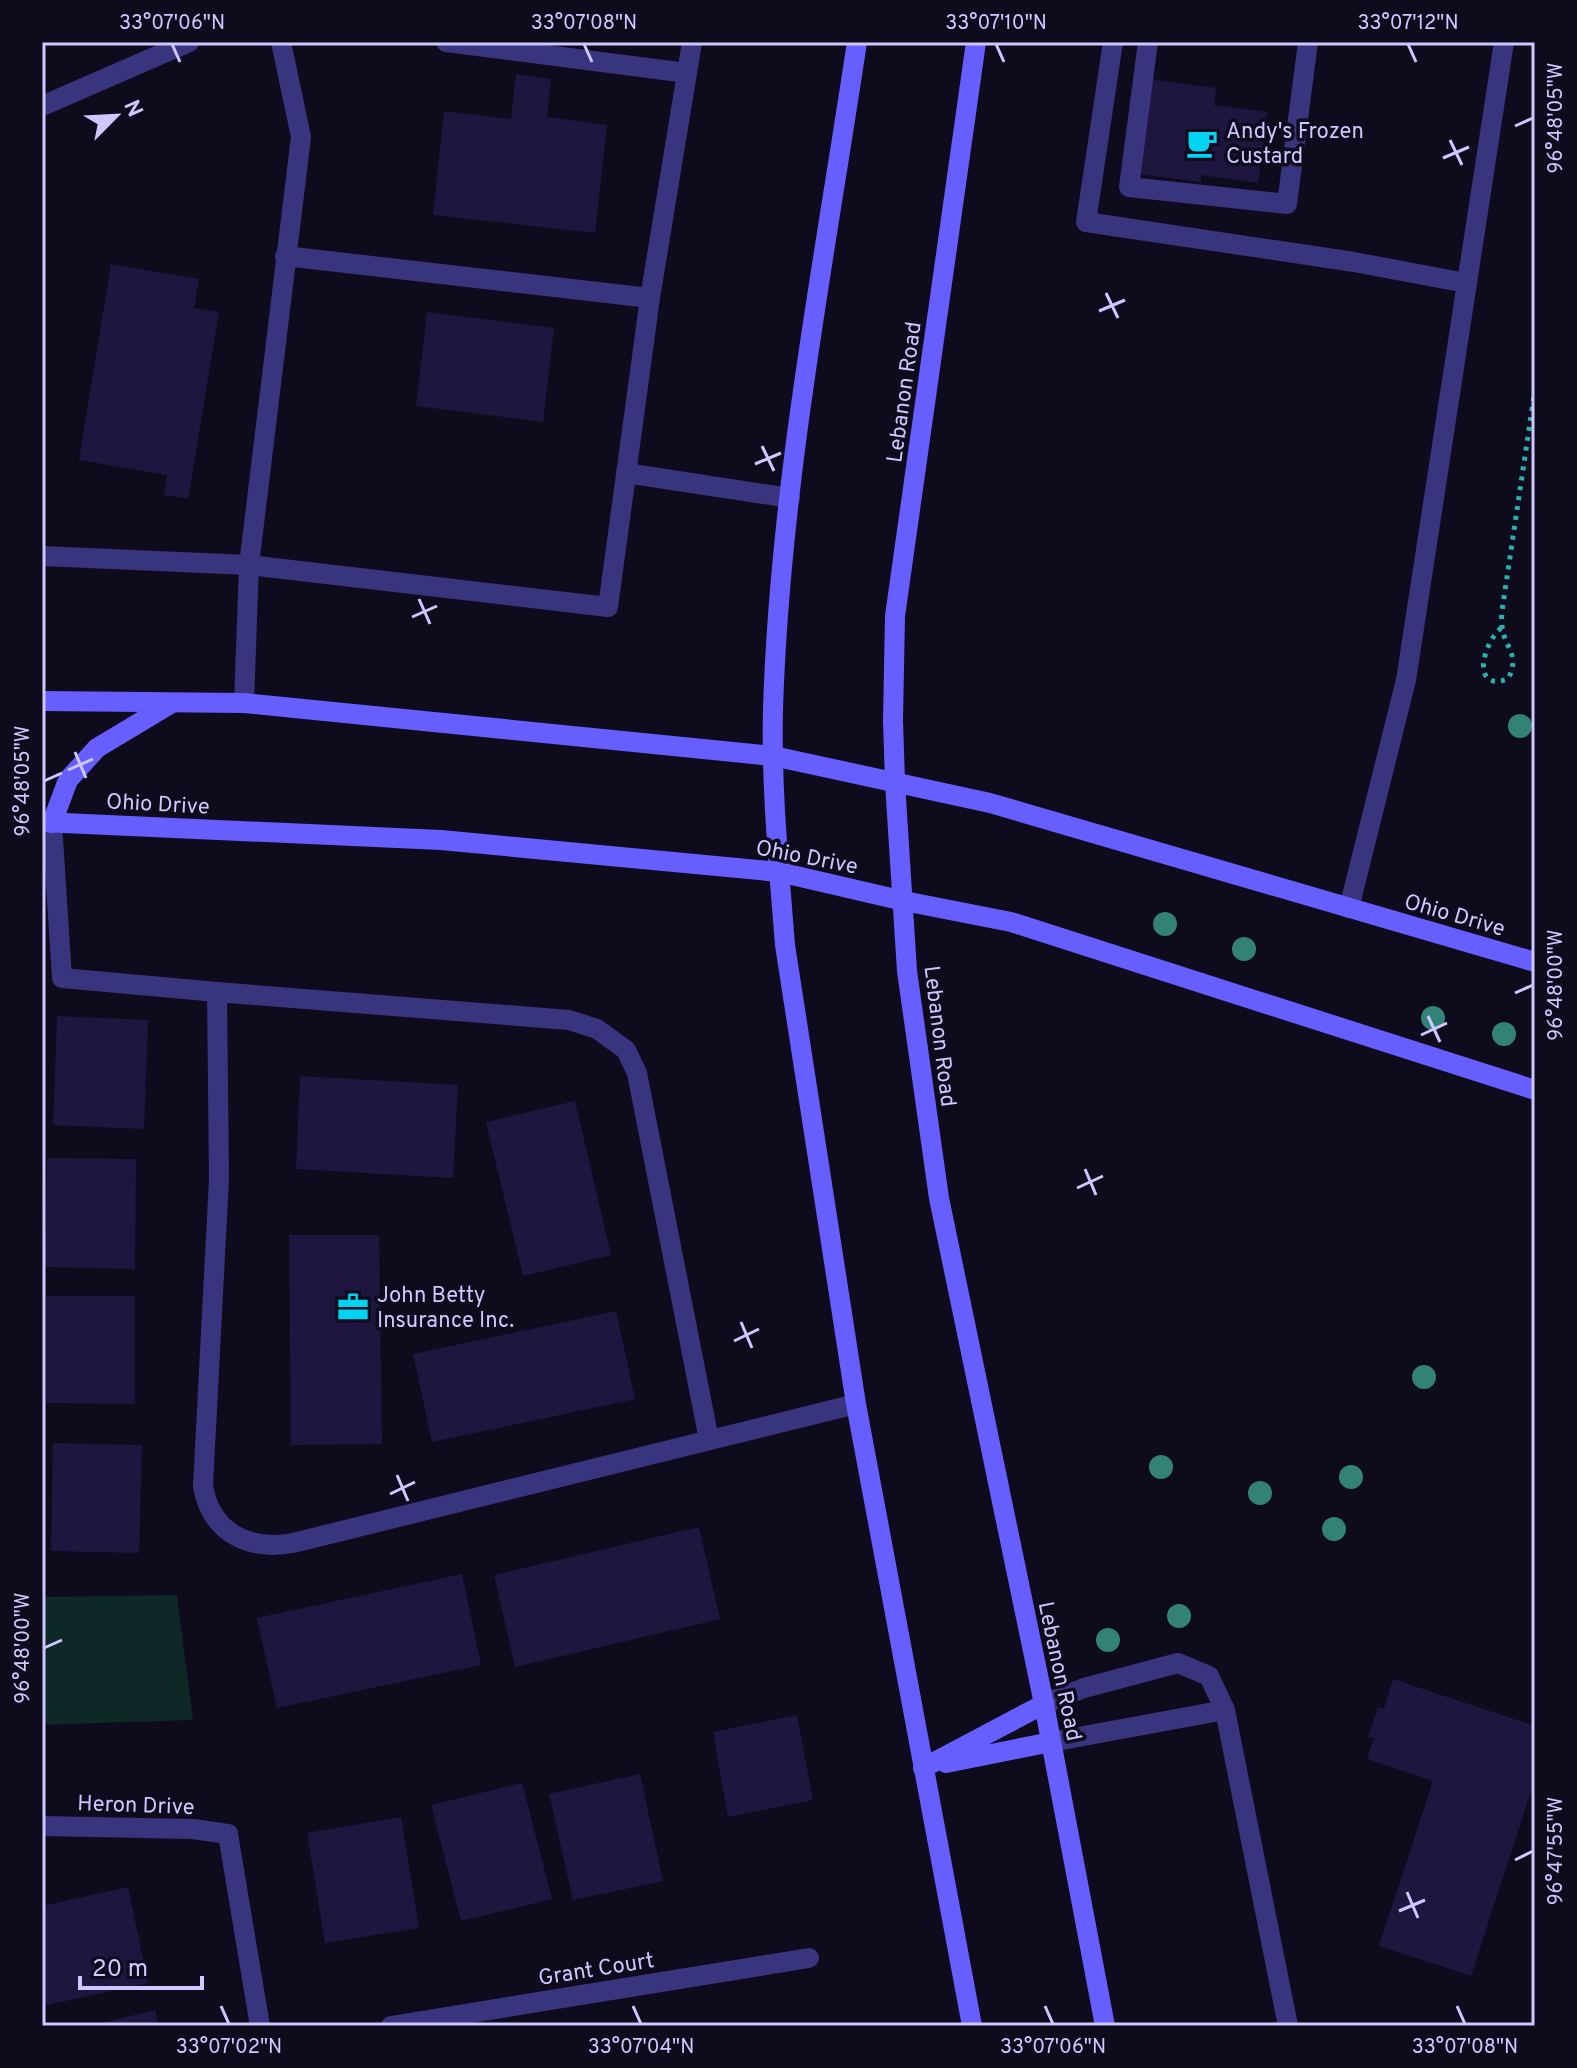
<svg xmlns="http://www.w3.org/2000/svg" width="1577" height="2068" viewBox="0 0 1577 2068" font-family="Overpass,sans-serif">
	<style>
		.green { fill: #0e2727 }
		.building { fill: #1f163f }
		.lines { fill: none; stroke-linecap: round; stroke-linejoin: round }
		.path { stroke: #28b2ad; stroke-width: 5; stroke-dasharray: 4 6; stroke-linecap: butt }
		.lane { stroke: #38347e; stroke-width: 20 }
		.street { stroke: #38347e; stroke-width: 20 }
		.secondary { stroke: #665eff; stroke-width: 20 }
		.tree { fill: #328278 }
		.ticks { fill: none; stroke: #cfc7ff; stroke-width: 3 }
		.labels { text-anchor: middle; stroke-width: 7; stroke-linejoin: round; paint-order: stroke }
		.poi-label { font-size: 22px; fill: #cfc7ff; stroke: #0e0b1d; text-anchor: start }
		.street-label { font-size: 22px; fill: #cfc7ff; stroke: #0e0b1d }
		.neatline { fill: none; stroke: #cfc7ff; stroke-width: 3 }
		.ticks-label { font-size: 20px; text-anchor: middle; fill: #cfc7ff }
	</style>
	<rect width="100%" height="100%" fill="#0e0b1d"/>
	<polygon class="green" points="177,1595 193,1720 42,1725 42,1597"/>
	<g class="building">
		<polygon points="516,74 551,79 547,117 607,125 595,233 433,215 444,111 511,119"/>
		<polygon points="1149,79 1216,88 1214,105 1267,112 1258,183 1201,175 1201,182 1137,174"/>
		<polygon points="111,264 199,279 194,308 219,312 188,499 164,495 167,475 79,460"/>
		<polygon points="427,312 554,328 543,422 416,406"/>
		<polygon points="57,1016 148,1020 144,1129 53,1125"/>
		<polygon points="300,1076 458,1085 453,1178 296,1169"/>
		<polygon points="575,1101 611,1255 523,1276 486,1122"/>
		<polygon points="47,1158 136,1159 135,1269 45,1267"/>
		<polygon points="289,1235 379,1235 382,1444 291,1445"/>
		<polygon points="46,1296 135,1296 135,1404 46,1403"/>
		<polygon points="616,1311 635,1399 432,1442 413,1354"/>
		<polygon points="53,1443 142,1445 139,1553 51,1551"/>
		<polygon points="699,1527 720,1619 515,1667 494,1575"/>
		<polygon points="462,1574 481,1665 277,1708 257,1618"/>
		<polygon points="1393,1679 1535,1726 1535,1779 1471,1976 1379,1946 1433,1781 1367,1759 1374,1738 1368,1737 1378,1707 1384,1709"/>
		<polygon points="797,1715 813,1800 728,1817 713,1732"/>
		<polygon points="640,1774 663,1881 573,1900 549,1794"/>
		<polygon points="522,1783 552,1899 461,1921 431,1805"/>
		<polygon points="401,1817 419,1928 325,1943 307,1833"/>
		<polygon points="128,1887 148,1983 42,2006 42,1906"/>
		<polygon points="155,2010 158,2026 94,2026 94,2025"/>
	</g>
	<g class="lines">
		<path class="path" d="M1501,628c-19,17 -30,64 7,51 13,-25 -4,-31 -6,-53 -1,-7 0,-15 1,-22l32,-215"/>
		<g class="lane">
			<polyline points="1113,42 1086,222 1354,262 1466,283"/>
			<polyline points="1148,42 1129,187 1287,204 1308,42"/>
			<polyline points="687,73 692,42"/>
			<polyline points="42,106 189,42"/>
			<polyline points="285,256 650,298"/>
			<polyline points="626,473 790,498"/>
			<polyline points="42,556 249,565 608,607 650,298 687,73 446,42"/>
			<polyline points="244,703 249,565 301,137 281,42"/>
			<path d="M52,823l10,155 155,14 2,187 -16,307c8,47 46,65 90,57l563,-139"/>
			<polyline points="1349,908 1406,680 1504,42"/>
			<polyline points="217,992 569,1020 597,1029 626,1050 637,1073 709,1440"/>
			<polyline points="1044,1704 1084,1688 1178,1663 1209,1676 1225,1710 1288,2026"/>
			<polyline points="1051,1742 1225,1710"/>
		</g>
		<g class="street">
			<polyline points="42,1826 193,1829 228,1834 260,2026"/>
			<polyline points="391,2026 809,1958"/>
		</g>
		<g class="secondary">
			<path d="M857,42c-33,221 -77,443 -84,667 -2,79 6,158 12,236l71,459 116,622"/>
			<polyline points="976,42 895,616 893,720 895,783 907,971 939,1198 1044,1704 1105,2026"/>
			<polyline points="42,701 244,703 773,756 990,803 1535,962"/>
			<polyline points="42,822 441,840 779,872 904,901 1011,922 1535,1090"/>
			<polyline points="52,823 68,780 97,748 172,703"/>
			<polyline points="946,1763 1051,1742"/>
			<polyline points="923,1768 1044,1704"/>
		</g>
	</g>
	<g class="tree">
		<circle cx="1520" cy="726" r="12"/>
		<circle cx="1165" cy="924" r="12"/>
		<circle cx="1244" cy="949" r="12"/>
		<circle cx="1433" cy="1018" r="12"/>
		<circle cx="1504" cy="1034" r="12"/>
		<circle cx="1424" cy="1377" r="12"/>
		<circle cx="1161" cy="1467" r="12"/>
		<circle cx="1351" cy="1477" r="12"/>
		<circle cx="1260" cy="1493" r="12"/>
		<circle cx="1334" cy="1529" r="12"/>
		<circle cx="1179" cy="1616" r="12"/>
		<circle cx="1108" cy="1640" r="12"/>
	</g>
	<path class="ticks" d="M172,44l8,18M584,44l8,18M996,44l8,18M1408,44l8,18M1515,126l18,-8M1450,140l12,25M1443,158l26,-11M1106,293l12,25M1099,311l26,-11M762,446l12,25M755,464l26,-11M419,599l11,25M412,617l25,-11M75,752l11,26M68,770l25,-11M44,781l18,-8M1515,993l18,-8M1428,1016l12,26M1421,1035l26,-12M1085,1169l11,26M1077,1188l26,-12M741,1322l11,26M734,1341l25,-12M397,1475l11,26M390,1494l25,-12M44,1648l18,-8M1515,1860l18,-9M1407,1892l11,26M1399,1911l26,-11M221,2006l8,18M633,2006l8,18M1045,2006l8,18M1457,2006l8,18"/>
	<defs>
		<symbol id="cafe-bare" viewBox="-9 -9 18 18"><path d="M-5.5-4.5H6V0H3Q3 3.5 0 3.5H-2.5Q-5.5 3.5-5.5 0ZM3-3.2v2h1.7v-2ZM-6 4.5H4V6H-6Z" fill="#00d4f2" stroke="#0e0b1d" stroke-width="2.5" paint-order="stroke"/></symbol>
		<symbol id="office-bare" viewBox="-9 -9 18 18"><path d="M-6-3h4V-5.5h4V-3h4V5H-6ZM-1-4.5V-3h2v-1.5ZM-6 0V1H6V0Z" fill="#00d4f2" stroke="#0e0b1d" stroke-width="2.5" paint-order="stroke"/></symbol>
	</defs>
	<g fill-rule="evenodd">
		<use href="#cafe-bare" x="1180" y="121" width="44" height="44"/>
		<use href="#office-bare" x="331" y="1285" width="44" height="44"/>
	</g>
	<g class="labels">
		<g class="poi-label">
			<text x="1226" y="138">Andy's Frozen<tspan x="1226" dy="25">Custard</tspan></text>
			<text x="377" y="1302">John Betty<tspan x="377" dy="25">Insurance Inc.</tspan></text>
		</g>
		<g class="street-label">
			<text transform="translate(903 392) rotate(-82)" y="8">Lebanon Road</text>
			<text transform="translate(158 803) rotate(3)" y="8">Ohio Drive</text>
			<text transform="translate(807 856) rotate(11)" y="8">Ohio Drive</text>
			<text transform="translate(1455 914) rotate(16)" y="8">Ohio Drive</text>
			<text transform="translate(941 1036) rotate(83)" y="8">Lebanon Road</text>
			<text transform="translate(1061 1671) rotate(78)" y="8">Lebanon Road</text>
			<text transform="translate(136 1804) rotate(2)" y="8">Heron Drive</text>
			<text transform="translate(596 1968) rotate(-9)" y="8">Grant Court</text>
		</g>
	</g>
	<rect width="1577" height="2068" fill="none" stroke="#0e0b1d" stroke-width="88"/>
	<g transform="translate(116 116) rotate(66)" stroke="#0e0b1d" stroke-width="6" paint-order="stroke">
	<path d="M0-6L14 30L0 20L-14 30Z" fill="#cfc7ff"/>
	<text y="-12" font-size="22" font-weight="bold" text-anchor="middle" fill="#cfc7ff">N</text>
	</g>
	<path d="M80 1976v12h122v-12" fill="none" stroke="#cfc7ff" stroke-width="4"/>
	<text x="92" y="1976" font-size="24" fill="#cfc7ff" stroke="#0e0b1d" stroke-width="6" paint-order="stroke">20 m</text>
	<rect x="44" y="44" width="1489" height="1980" class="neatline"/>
	<g class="ticks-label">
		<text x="172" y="29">33°07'06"N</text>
		<text x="584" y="29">33°07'08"N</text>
		<text x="996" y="29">33°07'10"N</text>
		<text x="1408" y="29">33°07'12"N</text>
		<text transform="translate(1555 118) rotate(-90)" y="7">96°48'05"W</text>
		<text transform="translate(22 781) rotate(-90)" y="7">96°48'05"W</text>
		<text transform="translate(1555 985) rotate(-90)" y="7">96°48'00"W</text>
		<text transform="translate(22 1648) rotate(-90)" y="7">96°48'00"W</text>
		<text transform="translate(1555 1851) rotate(-90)" y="7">96°47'55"W</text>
		<text x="229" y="2053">33°07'02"N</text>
		<text x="641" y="2053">33°07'04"N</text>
		<text x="1053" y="2053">33°07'06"N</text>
		<text x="1465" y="2053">33°07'08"N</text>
	</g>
</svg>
